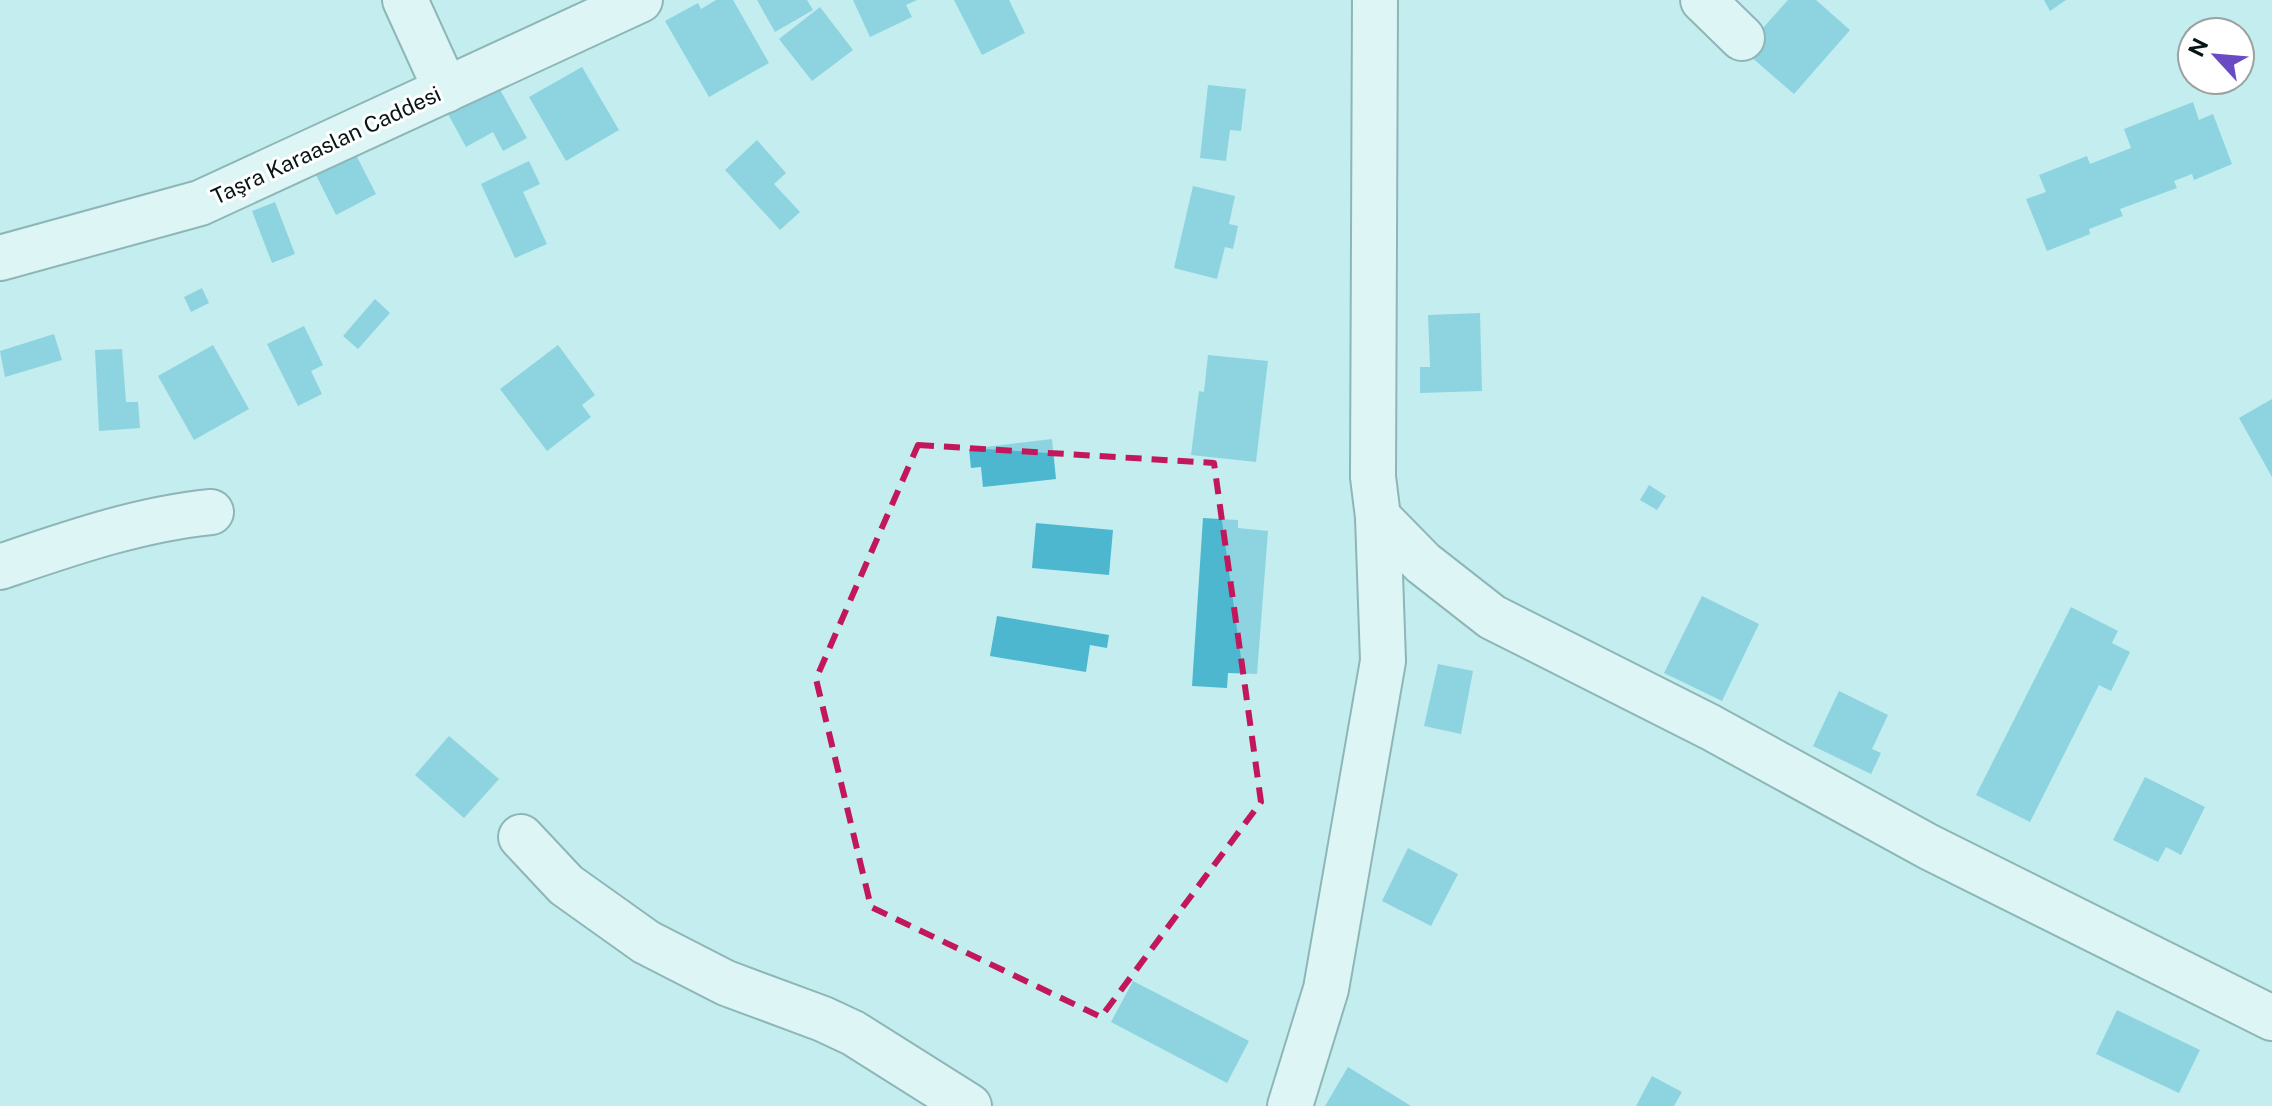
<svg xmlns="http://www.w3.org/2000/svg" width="2272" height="1106" viewBox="0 0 2272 1106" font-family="'Public Sans',sans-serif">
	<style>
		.building { fill: #4cb7cf }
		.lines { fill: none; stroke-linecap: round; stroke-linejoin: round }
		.minor-casing { stroke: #4d7474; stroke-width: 48 }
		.minor { stroke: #fff; stroke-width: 44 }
		.marked { fill: none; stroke: #c2185b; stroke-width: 6; stroke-dasharray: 16 10; stroke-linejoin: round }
		.labels { text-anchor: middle; stroke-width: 6; stroke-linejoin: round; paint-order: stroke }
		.street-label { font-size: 22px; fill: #061515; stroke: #fff }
	</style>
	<rect width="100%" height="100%" fill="#c3edee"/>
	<g class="building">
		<polygon points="716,0 733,0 769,63 709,97 665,21 698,3 701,9"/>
		<polygon points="757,0 807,0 813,10 775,32"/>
		<polygon points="853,0 917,0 906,5 912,17 870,37"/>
		<polygon points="954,0 1009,0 1025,33 982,55"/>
		<polygon points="1788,0 1816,0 1850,30 1794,94 1743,50"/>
		<polygon points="2044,0 2066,0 2050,11"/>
		<polygon points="820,7 853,50 812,81 779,39"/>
		<polygon points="582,67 619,130 566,161 529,97"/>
		<polygon points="1208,85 1246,89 1241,131 1230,130 1226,161 1200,158"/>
		<polygon points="498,86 527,138 503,151 493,132 466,147 448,114"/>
		<polygon points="2193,102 2199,120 2213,114 2232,164 2194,180 2192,174 2174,181 2177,188 2120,209 2123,216 2089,229 2090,234 2047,251 2026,199 2046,192 2039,175 2087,156 2090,164 2131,148 2124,129"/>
		<polygon points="757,140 786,173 774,184 800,212 780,230 725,170"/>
		<polygon points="356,155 376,194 336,215 316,175"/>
		<polygon points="529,161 540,184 523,192 547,244 515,258 481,184"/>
		<polygon points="1193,186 1235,196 1229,224 1238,226 1233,249 1225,247 1217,279 1174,268"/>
		<polygon points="275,202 295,254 272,263 252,211"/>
		<polygon points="202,288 209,303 191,312 184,297"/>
		<polygon points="375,299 390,313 358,349 343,336"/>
		<polygon points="1480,313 1482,391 1420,393 1420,367 1430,367 1428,315"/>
		<polygon points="304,326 323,365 311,371 322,394 298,406 267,344"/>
		<polygon points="54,334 62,360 5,377 0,351"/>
		<polygon points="213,345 249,409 194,440 158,376"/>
		<polygon points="558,345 595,395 582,405 591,417 547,451 500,389"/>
		<polygon points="122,349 126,402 138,402 140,428 99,431 95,350"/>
		<polygon points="1208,355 1268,361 1256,462 1191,455 1199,391 1204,392"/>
		<polygon points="2272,399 2272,477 2239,418"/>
		<polygon points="1052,439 1056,479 983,487 981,467 971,468 969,449"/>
		<polygon points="1649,485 1666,496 1657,510 1640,500"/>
		<polygon points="1203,518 1238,520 1238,528 1268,531 1257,674 1228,673 1227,688 1192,686"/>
		<polygon points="1036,523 1113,530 1109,575 1032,568"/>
		<polygon points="1702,596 1759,624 1722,701 1664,673"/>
		<polygon points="2071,607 2118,631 2112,643 2130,652 2111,691 2099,685 2030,822 1976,795"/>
		<polygon points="997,616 1109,635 1107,648 1090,645 1086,672 990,656"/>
		<polygon points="1438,664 1473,671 1461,734 1424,726"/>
		<polygon points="1839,691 1888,715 1872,749 1881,753 1871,774 1813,746"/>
		<polygon points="449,736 499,779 464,818 415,775"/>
		<polygon points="2145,777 2205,807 2181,855 2166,847 2158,862 2113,840"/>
		<polygon points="1408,848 1458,874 1431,926 1382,901"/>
		<polygon points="1133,981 1249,1041 1227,1083 1111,1022"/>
		<polygon points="2117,1010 2200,1050 2179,1093 2096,1054"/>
		<polygon points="1348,1067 1411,1106 1325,1106"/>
		<polygon points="1652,1076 1682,1092 1674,1106 1636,1106"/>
	</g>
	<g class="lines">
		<defs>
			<g id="minor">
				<polyline points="405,0 446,90"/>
				<polyline points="1375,0 1373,477 1378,517 1423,563 1492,617 1710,727 1929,847 2272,1018"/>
				<polyline points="1703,0 1742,38"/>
				<polyline points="0,258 200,203 640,0"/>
				<path d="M0,567c68,-23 139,-48 211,-55"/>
				<polyline points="521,837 566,885 646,942 726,983 823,1019 853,1033 969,1106"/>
				<polyline points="1290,1106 1326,989 1383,661 1378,517"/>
			</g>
		</defs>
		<use href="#minor" class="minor-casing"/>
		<use href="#minor" class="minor"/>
	</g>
	<path d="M0 0H2272V1106H0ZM918,445l296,18 47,339 -160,215 -230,-110 -55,-228z" fill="#c3edee" fill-opacity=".55" fill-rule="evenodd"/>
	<path class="marked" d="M918,445l296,18 47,339 -160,215 -230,-110 -55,-228z"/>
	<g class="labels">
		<g class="street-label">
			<text transform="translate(326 145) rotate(-25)" y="8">Taşra Karaaslan Caddesi</text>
		</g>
	</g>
	<g transform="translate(2216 56) rotate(296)"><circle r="38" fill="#ffffff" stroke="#9ba1a1" stroke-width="2"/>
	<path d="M0-6L14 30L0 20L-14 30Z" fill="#694bc4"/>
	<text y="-12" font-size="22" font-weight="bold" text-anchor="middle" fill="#061515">N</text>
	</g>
</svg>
